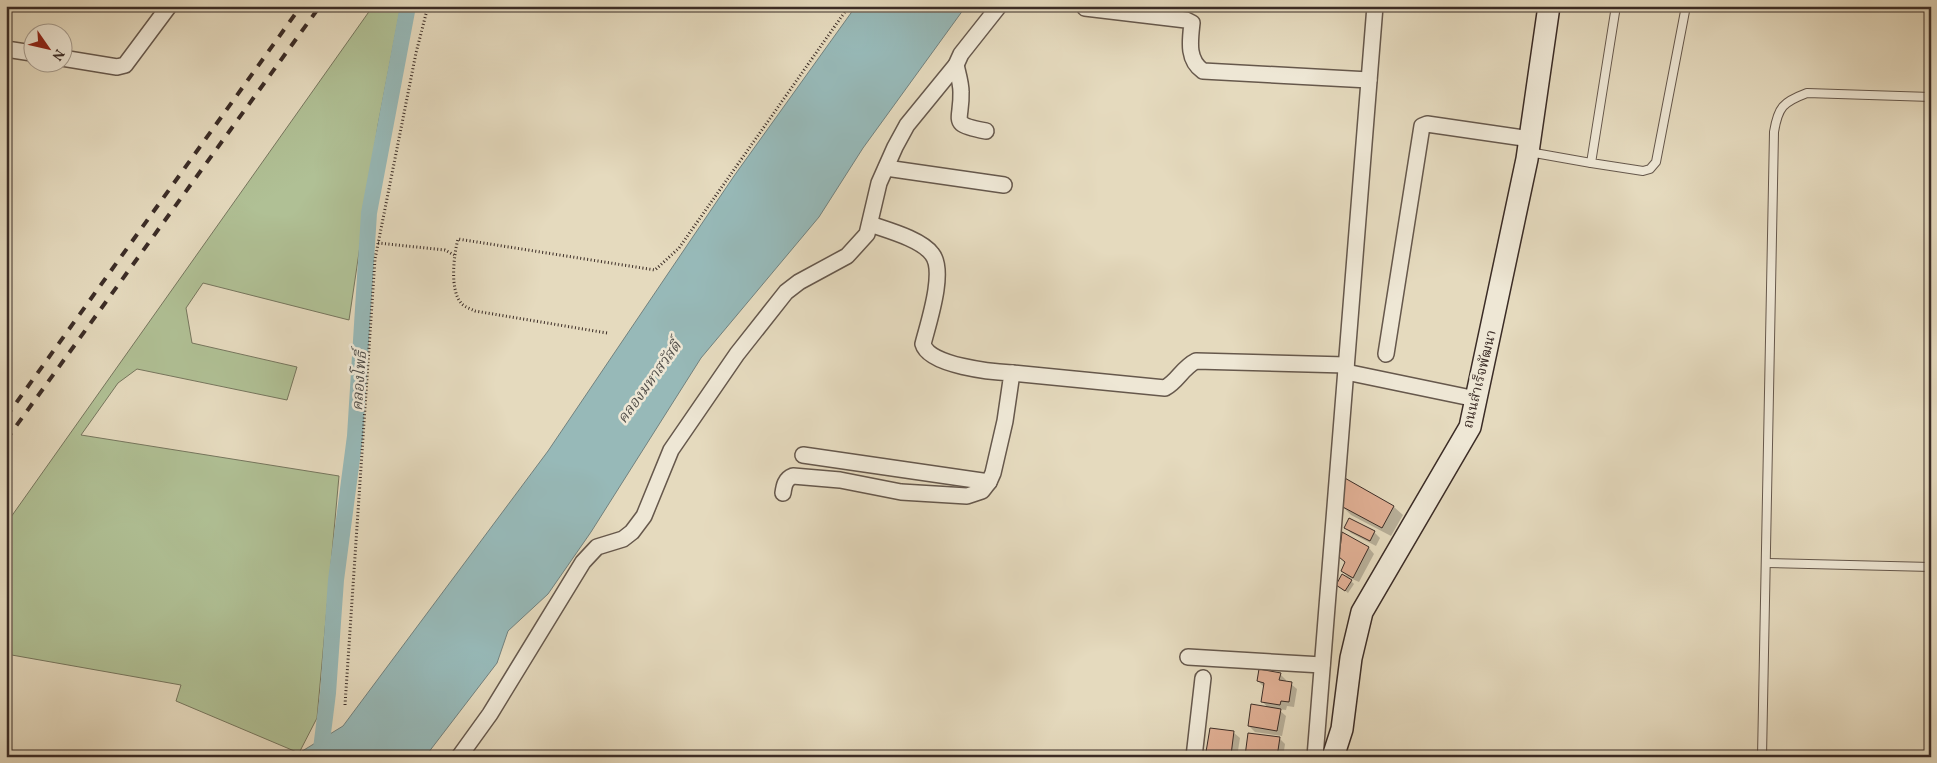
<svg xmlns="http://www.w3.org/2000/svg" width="1937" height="763" viewBox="0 0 1937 763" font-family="Vollkorn,'Noto Serif Thai',serif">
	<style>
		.green { fill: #b0c095; stroke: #76765e }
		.water { fill: #97b9b8; stroke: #72817e }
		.shadow { fill: #0003 }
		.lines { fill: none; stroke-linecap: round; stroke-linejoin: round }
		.canal { stroke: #97b9b8; stroke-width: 16 }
		.building { fill: #e0af94; stroke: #3b2c26 }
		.lane-casing { stroke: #66584c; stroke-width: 10 }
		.street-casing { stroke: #66584c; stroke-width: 18 }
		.secondary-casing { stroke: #3b2c26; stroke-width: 24 }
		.path { stroke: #3b2c26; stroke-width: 3; stroke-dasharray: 1 2.5; stroke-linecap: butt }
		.lane { stroke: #eee7d5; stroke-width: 8 }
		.street { stroke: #eee7d5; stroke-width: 15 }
		.secondary { stroke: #eee7d5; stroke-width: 21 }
		.rail { stroke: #3b2c26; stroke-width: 4; stroke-dasharray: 9 9; stroke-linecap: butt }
		.labels { text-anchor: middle; stroke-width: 5; stroke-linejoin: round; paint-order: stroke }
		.street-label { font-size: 14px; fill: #3b2c26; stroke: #eee7d5 }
		.water-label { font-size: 15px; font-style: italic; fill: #524f4a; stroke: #eee7d5 }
	</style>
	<rect width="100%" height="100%" fill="#e5dabe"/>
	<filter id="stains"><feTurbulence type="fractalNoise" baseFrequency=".004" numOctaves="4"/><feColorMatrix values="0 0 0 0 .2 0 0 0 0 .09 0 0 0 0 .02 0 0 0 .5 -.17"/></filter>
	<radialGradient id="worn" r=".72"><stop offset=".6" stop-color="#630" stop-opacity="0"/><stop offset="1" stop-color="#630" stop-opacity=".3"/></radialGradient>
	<polygon class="green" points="373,6 401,6 378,125 349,320 203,283 186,308 192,343 297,367 287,400 137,369 118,383 81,435 339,476 317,718 299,753 176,701 181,685 6,654 6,524"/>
	<polygon class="water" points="856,6 966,6 863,148 819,217 701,358 591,532 548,594 508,631 497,663 425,757 297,757 299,753 343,726 548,451 734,176"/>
	<g class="shadow">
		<polygon points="1344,479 1394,507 1403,515 1391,536 1351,515 1342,506"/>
		<polygon points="1346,528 1374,532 1380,538 1376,546 1351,533"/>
		<polygon points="1343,534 1369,548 1374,554 1359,582 1348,577 1342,571 1346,563"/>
		<polygon points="1350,580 1354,584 1348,593 1340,587"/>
		<polygon points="1280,674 1286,680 1285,683 1291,684 1297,689 1294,707 1287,706 1286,710 1278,709 1286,716 1282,736 1255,732 1249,726 1269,709 1262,701 1264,687 1258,681"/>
		<polygon points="1234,733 1240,738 1237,757 1212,757 1208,752"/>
		<polygon points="1279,738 1285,744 1283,757 1248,757 1246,755"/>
	</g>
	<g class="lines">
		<polyline class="canal" points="320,757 328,693 336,580 355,436 369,213 408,6"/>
	</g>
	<g class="building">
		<polygon points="1343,477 1394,506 1382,528 1341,506"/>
		<polygon points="1349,518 1375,531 1370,541 1344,528"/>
		<polygon points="1342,532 1369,547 1353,578 1341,571 1345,562 1339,557"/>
		<polygon points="1342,574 1352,580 1345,591 1336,585"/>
		<polygon points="1259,669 1281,673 1279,680 1292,682 1289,702 1281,701 1280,705 1261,702 1264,683 1257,681"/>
		<polygon points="1251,704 1281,709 1277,731 1248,726"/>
		<polygon points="1210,728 1234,731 1231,755 1206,752"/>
		<polygon points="1248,733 1280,737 1277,757 1245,756"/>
	</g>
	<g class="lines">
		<defs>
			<g id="lane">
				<polyline points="1616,6 1591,163 1643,171 1650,169 1656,162 1686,6"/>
				<polyline points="1529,152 1591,163"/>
				<polyline points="1766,563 1931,567"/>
				<path d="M1762,757l12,-625c4,-25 9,-30 33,-39l124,4"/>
			</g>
			<g id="street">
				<path d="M1085,8l101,12 6,3c-2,18 -5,37 11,48l166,9"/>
				<polyline points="6,49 32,53"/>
				<polyline points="62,58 117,67 125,65 169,6"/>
				<path d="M956,65c2,9 5,18 5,27 1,30 -13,32 25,39"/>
				<polyline points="886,168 1004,185"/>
				<polyline points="1386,354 1422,126 1427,124 1530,139"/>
				<polyline points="1346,372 1476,399"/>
				<path d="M1012,373l153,15c13,-7 17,-20 31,-27l150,4"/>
				<polyline points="803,455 989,482"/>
				<path d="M783,493c1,-7 2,-14 10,-17l47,4 61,12 66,4 15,-5 7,-9 4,-9 12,-52 7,-48c-19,-1 -83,-7 -89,-29 5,-20 23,-73 9,-90 -11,-15 -45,-24 -62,-30"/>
				<polyline points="1188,657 1322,665"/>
				<polyline points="459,757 490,714 583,562 597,547 623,539 632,532 644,516 671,450 737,354 786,292 799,282 847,256 867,234 879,183 895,147 907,125 956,65 961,54 999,6"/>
				<polyline points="1194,757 1203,678"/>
				<polyline points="1315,757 1375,6"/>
			</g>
			<polyline id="secondary" points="1333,757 1342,729 1351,658 1362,612 1470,427 1527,159 1549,6"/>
		</defs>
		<use href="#lane" class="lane-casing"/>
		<use href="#street" class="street-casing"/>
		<use href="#secondary" class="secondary-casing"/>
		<g class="path">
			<polyline points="378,243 445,250 454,255"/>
			<path d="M607,333l-132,-22c-4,-2 -10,-4 -13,-7 -13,-13 -8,-50 -4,-65l197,31 24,-22 170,-242"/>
			<polyline points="345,705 375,259 416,53 428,6"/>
		</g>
		<use href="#lane" class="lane"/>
		<use href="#street" class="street"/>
		<use href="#secondary" class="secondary"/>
		<g class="rail">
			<polyline points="6,417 301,6"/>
			<polyline points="6,440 320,6"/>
		</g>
	</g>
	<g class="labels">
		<g class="street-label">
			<text transform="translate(1479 379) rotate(-76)" y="5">ถนนสำเร็จพัฒนา</text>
		</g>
		<g class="water-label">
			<text transform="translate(359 381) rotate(-86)" y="5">คลองโพธิ์</text>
			<text transform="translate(649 382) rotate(-54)" y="5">คลองมหาสวัสดิ์</text>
		</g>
	</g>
	<rect width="1937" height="763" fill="none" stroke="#e5dabe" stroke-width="25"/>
	<rect x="8" y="8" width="1922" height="748" fill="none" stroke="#3b2c26" stroke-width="2.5"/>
	<rect x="12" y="12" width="1912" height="738" fill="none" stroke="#3b2c26"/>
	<g transform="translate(48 48) rotate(124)"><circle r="24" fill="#eee7d5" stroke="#a69c8f"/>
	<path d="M0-4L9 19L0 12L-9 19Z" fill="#8f2418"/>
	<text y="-8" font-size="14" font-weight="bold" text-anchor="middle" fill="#3b2c26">N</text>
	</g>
	<rect width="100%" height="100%" filter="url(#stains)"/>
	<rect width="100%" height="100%" fill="url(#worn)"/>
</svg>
